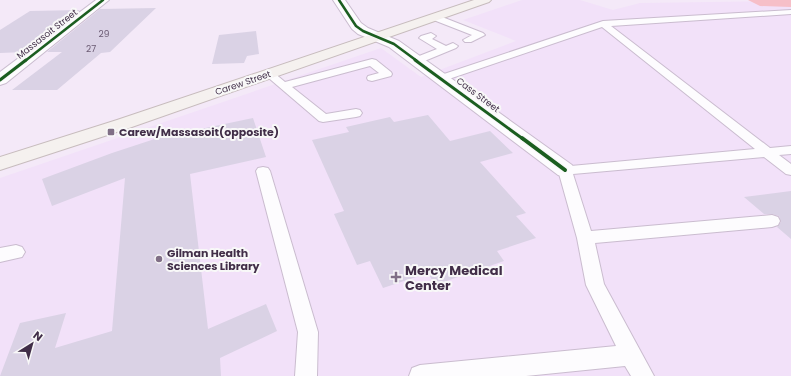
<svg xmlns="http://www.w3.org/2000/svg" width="791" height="376" viewBox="0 0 791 376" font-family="Poppins,sans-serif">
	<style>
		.built { fill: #f2e1f9 }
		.green { fill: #f6bfc8 }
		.building { fill: #dad2e5 }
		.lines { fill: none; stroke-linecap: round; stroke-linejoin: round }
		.lane-casing { stroke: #cabccf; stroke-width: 2 }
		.street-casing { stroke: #cabccf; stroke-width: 2 }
		.primary-casing { stroke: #c7bcbd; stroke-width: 2 }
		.lane { fill: #fdfcfe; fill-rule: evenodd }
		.street { fill: #fdfcfe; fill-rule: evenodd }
		.primary { fill: #f5f1ef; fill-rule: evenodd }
		.cycleway-far2-casing { stroke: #f8f8f8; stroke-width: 4 }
		.cycleway-far1-casing { stroke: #f8f8f8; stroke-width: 5 }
		.cycleway-casing { stroke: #f8f8f8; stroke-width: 6 }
		.cycleway-far2 { stroke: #1b5e20; stroke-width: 2.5 }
		.cycleway-far1 { stroke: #1b5e20; stroke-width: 3 }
		.cycleway { stroke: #1b5e20; stroke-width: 4 }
		.poi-dot { fill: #806f86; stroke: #f8f8f8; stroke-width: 1.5 }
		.labels { text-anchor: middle; stroke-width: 4; stroke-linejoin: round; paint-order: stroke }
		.far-street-label { font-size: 9px; fill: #412e48; stroke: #f8f8f8 }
		.number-label { font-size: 9px; fill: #6a5a72 }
		.poi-label { font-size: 11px; font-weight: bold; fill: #412e48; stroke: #f8f8f8; text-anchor: start }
		.near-poi-label { font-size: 13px; font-weight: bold; fill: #412e48; stroke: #f8f8f8; text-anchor: start }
	</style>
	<rect width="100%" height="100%" fill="#f4e9f8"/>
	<polygon class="built" points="522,0 580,0 613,10 640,3 791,1 791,376 0,376 0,178 381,48 421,77 516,41 463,20"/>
	<polygon class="green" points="748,0 791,0 791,7 760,6"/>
	<g class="building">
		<polygon points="156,8 110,52 101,53 57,90 12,90 62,52 47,52 100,9"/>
		<polygon points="80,10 24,52 0,53 0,30 30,11"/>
		<polygon points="256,31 259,54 247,56 244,63 212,64 219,35"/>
		<polygon points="428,115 450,141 490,131 513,153 480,162 526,213 516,216 536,238 497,251 504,261 435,285 428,273 383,288 370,261 357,265 334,214 344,211 312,140 349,132 346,127 390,117 394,122"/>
		<polygon points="253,118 266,157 190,174 208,329 266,304 277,331 220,358 221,376 0,376 20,323 66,313 55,348 112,331 125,178 52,206 42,179 112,153 176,132 177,134"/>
		<polygon points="791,191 791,239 777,227 781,222 779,216 772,214 764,214 744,197"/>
	</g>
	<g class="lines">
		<defs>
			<g id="lane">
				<polygon points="791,10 791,14 611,26 770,148 791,146 791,154 779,155 791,164 791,175 786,174 764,157 573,174 591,231 772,215 778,217 780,221 778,225 772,227 595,243 604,284 654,376 631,376 625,366 526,376 409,376 412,368 420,365 616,346 586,285 577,238 558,170 560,167 755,149 602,27 446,80 438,80 437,78 438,76 603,21"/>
				<polygon points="431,15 437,15 483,33 485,35 471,42 465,42 463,40 472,35 431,19 430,17"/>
				<polygon points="431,33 436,36 432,39 446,46 453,43 458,46 456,48 422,62 414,62 413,60 414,58 437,49 419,38 421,36"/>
				<polygon points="372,59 376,60 391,72 392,74 391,76 372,81 368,80 367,78 368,76 379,73 370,66 292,87 326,114 356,109 360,110 362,113 360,116 356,117 323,122 319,121 264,74 269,71 273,72 285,82"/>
				<polygon points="263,167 268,168 270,171 318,332 317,376 295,376 298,332 256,171 258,168"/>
				<polygon points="16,245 22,247 25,252 22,257 0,262 0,248"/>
			</g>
			<g id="street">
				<polygon points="96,0 109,0 6,83 0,85 0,72"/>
				<polygon points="333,0 345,0 361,23 368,28 399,41 572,165 575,170 572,175 565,177 558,175 389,47 358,34 352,29"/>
			</g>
			<polygon id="primary" points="474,0 491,0 489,2 129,128 0,170 0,157 117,120"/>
		</defs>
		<use href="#lane" class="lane-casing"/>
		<use href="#street" class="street-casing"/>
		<use href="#primary" class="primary-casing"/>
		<use href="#lane" class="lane"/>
		<use href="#street" class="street"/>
		<use href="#primary" class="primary"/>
		<defs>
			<g id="cycleway-far2">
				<polyline points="339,0 356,26 363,31 394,44 417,61"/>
				<polyline points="25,61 103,0"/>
			</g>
			<g id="cycleway-far1">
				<polyline points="415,60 523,139"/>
				<polyline points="0,80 26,60"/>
			</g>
			<polyline id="cycleway" points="522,138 565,170"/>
		</defs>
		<use href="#cycleway-far2" class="cycleway-far2-casing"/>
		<use href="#cycleway-far1" class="cycleway-far1-casing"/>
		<use href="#cycleway" class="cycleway-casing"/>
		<use href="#cycleway-far2" class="cycleway-far2"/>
		<use href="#cycleway-far1" class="cycleway-far1"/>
		<use href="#cycleway" class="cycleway"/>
	</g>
	<g class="poi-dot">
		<rect x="107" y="128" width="8" height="8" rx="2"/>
		<circle cx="159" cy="259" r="4"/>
		<path d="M394 271h4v4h4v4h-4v4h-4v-4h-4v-4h4z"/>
	</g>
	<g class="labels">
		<g class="far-street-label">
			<text transform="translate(47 34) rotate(-38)" y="3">Massasoit Street</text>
			<text transform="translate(243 83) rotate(-19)" y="3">Carew Street</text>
			<text transform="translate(478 95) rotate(37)" y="3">Cass Street</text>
		</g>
		<g class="number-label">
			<text x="104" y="37">29</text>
			<text x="91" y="52">27</text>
		</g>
		<g class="poi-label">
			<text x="119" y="136">Carew/Massasoit(opposite)</text>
			<text x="167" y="257">Gilman Health<tspan x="167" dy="13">Sciences Library</tspan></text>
		</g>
		<g class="near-poi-label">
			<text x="405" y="275">Mercy Medical<tspan x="405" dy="15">Center</tspan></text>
		</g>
	</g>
	<g transform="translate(32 344) rotate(37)" stroke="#f8f8f8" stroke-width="3" paint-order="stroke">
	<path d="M0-3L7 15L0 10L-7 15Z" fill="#412e48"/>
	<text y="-6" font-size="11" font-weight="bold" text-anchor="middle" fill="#412e48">N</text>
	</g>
</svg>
